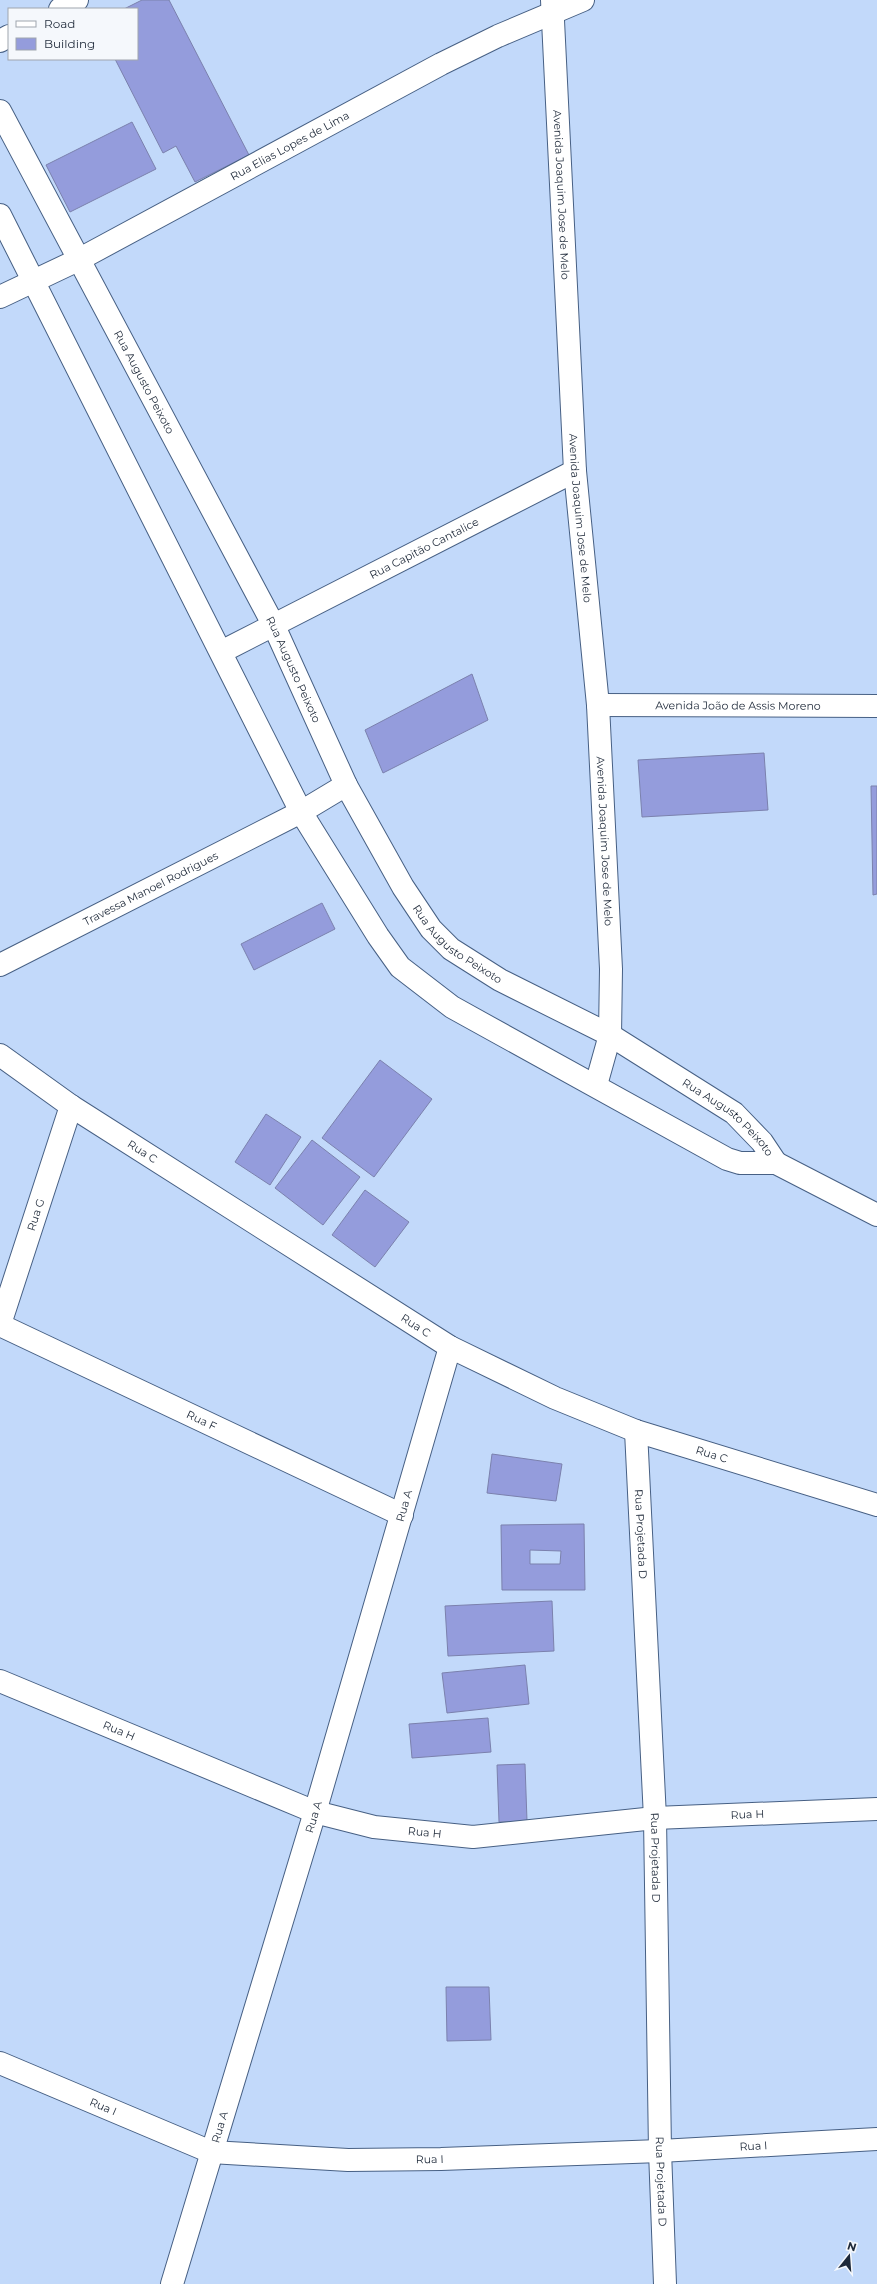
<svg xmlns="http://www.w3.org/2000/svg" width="877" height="2284" viewBox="0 0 877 2284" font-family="Montserrat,sans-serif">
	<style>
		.building { fill: #949cdc; stroke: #7b81ad; fill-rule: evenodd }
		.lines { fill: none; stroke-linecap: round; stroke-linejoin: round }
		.minor-casing { stroke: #476084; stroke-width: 24 }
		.tertiary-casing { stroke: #476084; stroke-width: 24 }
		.minor { stroke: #fff; stroke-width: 22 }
		.tertiary { stroke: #fff; stroke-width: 22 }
		.labels { text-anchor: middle; stroke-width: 3; stroke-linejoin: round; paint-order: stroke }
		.street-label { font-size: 11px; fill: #1e2939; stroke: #f5f8fc }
	</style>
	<rect width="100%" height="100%" fill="#c2d9fa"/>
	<g class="building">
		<polygon points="142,0 169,0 249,155 195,182 176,146 163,153 115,59 137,59 137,9 124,9"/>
		<polygon points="132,122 156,169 70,212 46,165"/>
		<polygon points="472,674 488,720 383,773 365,730"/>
		<polygon points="764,753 768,810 642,817 638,760"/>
		<polygon points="871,786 877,786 877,894 873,895"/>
		<polygon points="322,903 335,929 254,970 241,944"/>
		<polygon points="380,1060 432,1099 374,1177 322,1138"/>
		<polygon points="266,1114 301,1137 270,1185 235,1162"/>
		<polygon points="312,1140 360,1177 323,1225 275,1188"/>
		<polygon points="365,1190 409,1222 375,1267 332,1235"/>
		<polygon points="492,1454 562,1464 556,1501 487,1493"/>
		<path d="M584,1524l1,66h-83l-1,-65zM530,1550l31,1 -1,13h-30z"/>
		<polygon points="552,1601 554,1651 448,1656 445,1606"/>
		<polygon points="525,1665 529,1704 447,1713 442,1673"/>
		<polygon points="488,1718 491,1752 412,1758 409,1724"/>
		<polygon points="525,1764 527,1821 499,1822 497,1765"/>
		<polygon points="446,1987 489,1987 491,2040 447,2041"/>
	</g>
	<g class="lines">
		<defs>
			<g id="minor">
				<path id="s1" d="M552,0l23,471 23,234 13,264 -1,66 -14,50"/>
				<path id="s2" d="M0,111l274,515 72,159 57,102 28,42 20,20 49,31 110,55 124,78 28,29 14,21"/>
				<polyline points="0,215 301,812 378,936 400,967 452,1007 727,1159 740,1163 776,1163 877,1215"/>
				<path id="s3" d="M0,297l78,-37 363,-196 57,-28 85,-36"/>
				<path id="s4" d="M221,652l354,-181"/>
				<path id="s5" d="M598,705l279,1"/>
				<path id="s6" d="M0,965l301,-153 45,-27"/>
				<path id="s7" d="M0,1055l71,51 379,241 105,51 81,33 241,74"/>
				<path id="s8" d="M0,1324l71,-218"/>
				<path id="s9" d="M0,1325l402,190"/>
				<path id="s10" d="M636,1431l19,387 5,333 5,133"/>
				<path id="s11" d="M0,1681l315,131 59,15 99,10 182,-19 222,-9"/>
				<path id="s12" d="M0,2063l211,89 137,8 93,-1 219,-8 217,-12"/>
				<path id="s13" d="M172,2284l143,-472 135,-465"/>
			</g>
			<g id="tertiary">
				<polyline points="60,9 77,0"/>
				<polyline points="0,41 9,36"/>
			</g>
		</defs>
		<use href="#minor" class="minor-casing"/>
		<use href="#tertiary" class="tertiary-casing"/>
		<use href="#minor" class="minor"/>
		<use href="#tertiary" class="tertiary"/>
	</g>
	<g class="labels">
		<g class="street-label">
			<text dy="4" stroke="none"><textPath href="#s3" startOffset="327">Rua Elias Lopes de Lima</textPath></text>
			<text dy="4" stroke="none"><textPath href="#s1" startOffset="195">Avenida Joaquim Jose de Melo</textPath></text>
			<text dy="4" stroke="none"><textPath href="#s2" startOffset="307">Rua Augusto Peixoto</textPath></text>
			<text dy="4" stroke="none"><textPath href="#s1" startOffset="519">Avenida Joaquim Jose de Melo</textPath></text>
			<text dy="4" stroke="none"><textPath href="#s4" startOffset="228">Rua Capitão Cantalice</textPath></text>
			<text dy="4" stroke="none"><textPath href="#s2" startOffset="631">Rua Augusto Peixoto</textPath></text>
			<text dy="4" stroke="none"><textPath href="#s5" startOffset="140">Avenida João de Assis Moreno</textPath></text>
			<text dy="4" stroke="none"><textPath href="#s1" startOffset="843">Avenida Joaquim Jose de Melo</textPath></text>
			<text dy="4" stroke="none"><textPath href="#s6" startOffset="169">Travessa Manoel Rodrigues</textPath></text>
			<text dy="4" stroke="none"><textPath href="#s2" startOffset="955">Rua Augusto Peixoto</textPath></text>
			<text dy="4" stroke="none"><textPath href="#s2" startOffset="1279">Rua Augusto Peixoto</textPath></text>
			<text dy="4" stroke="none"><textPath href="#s7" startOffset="172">Rua C</textPath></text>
			<text dy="4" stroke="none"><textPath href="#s8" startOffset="115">Rua G</textPath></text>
			<text dy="4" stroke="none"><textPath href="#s7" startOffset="496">Rua C</textPath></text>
			<text dy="4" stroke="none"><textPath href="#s9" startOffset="223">Rua F</textPath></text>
			<text dy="4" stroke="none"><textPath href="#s7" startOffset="820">Rua C</textPath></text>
			<text dy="4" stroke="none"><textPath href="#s13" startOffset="812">Rua A</textPath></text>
			<text dy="4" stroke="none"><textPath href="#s10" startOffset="103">Rua Projetada D</textPath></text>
			<text dy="4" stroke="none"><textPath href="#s11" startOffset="129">Rua H</textPath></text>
			<text dy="4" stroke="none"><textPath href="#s11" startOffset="777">Rua H</textPath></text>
			<text dy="4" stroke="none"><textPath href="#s13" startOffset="488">Rua A</textPath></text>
			<text dy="4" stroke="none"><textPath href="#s11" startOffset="453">Rua H</textPath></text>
			<text dy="4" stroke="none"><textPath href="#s10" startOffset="427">Rua Projetada D</textPath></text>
			<text dy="4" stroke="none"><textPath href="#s12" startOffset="112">Rua I</textPath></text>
			<text dy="4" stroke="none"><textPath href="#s13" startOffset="164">Rua A</textPath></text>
			<text dy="4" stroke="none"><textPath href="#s12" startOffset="772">Rua I</textPath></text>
			<text dy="4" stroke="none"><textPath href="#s12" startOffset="448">Rua I</textPath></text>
			<text dy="4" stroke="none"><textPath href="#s10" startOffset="751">Rua Projetada D</textPath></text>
		</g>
	</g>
	<rect x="8" y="8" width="130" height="52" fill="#f5f8fc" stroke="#9fa5ae"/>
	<rect x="16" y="21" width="20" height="6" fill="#ffffff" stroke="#9fa5ae"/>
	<text x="44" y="28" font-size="12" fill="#1e2939">Road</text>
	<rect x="16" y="38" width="20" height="12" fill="#949cdc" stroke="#9fa5ae"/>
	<text x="44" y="48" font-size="12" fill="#1e2939">Building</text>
	<g transform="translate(849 2256) rotate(17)" stroke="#f5f8fc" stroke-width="3" paint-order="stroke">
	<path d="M0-3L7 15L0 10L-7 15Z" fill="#1e2939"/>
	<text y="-6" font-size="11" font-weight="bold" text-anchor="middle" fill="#1e2939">N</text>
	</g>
</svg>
